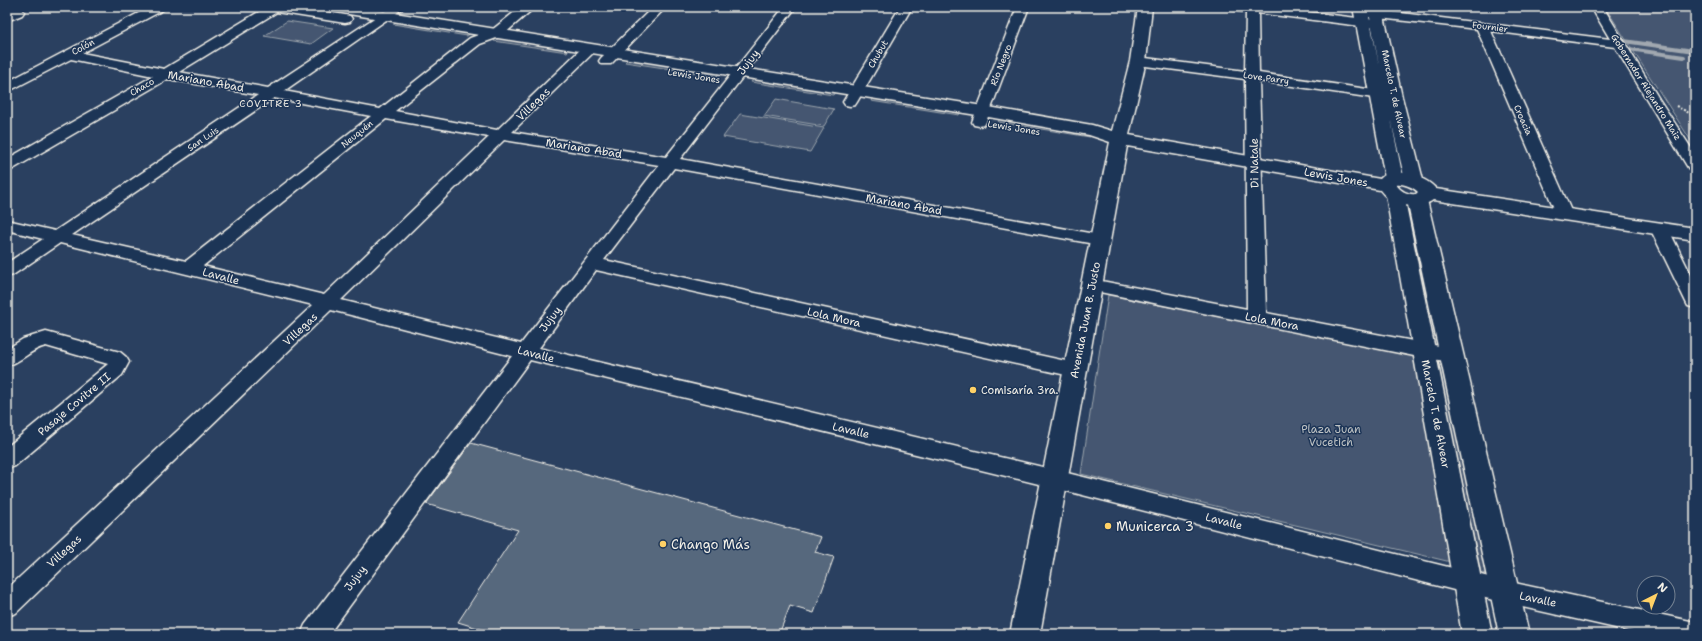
<svg xmlns="http://www.w3.org/2000/svg" width="1702" height="641" viewBox="0 0 1702 641" font-family="'Shantell Sans',sans-serif">
	<style>
		.green { fill: #445771; stroke: #9ca4ac }
		.lines { fill: none; stroke-linecap: round; stroke-linejoin: round }
		.stream { stroke: #a1a8b0; stroke-width: 4 }
		.building { fill: #56677d; stroke: #f4f1e8 }
		.minor-casing { stroke: #f4f1e8; stroke-width: 3 }
		.tertiary-casing { stroke: #f4f1e8; stroke-width: 3 }
		.secondary-casing { stroke: #f4f1e8; stroke-width: 3 }
		.path { stroke: #f4f1e8; stroke-width: 2; stroke-dasharray: 2 2; stroke-linecap: butt }
		.minor { fill: #1d3557; fill-rule: evenodd }
		.tertiary { fill: #1d3557; fill-rule: evenodd }
		.secondary { fill: #1d3557; fill-rule: evenodd }
		.poi-dot { fill: #ffd166; stroke: #1d3557; stroke-width: 1.5 }
		.labels { text-anchor: middle; stroke-width: 3; stroke-linejoin: round; paint-order: stroke }
		.far-street-label { font-size: 9px; fill: #f4f1e8; stroke: #1d3557 }
		.far-neighbourhood-label { font-size: 10px; letter-spacing: 1px; fill: #f4f1e8; stroke: #1d3557 }
		.street-label { font-size: 11px; fill: #f4f1e8; stroke: #1d3557 }
		.poi-label { font-size: 11px; fill: #f4f1e8; stroke: #1d3557; text-anchor: start }
		.park-label { font-size: 11px; fill: #bfc3c4; stroke: #1d3557 }
		.near-poi-label { font-size: 13px; fill: #f4f1e8; stroke: #1d3557; text-anchor: start }
	</style>
	<rect width="100%" height="100%" fill="#2a4060"/>
	<filter id="ink" filterUnits="userSpaceOnUse"><feTurbulence type="fractalNoise" baseFrequency=".025" numOctaves="2"/><feDisplacementMap in="SourceGraphic" scale="8" xChannelSelector="R" yChannelSelector="G"/><feConvolveMatrix kernelMatrix="1 2 1 2 8 2 1 2 1" color-interpolation-filters="sRGB"/></filter>
	<g filter="url(#ink)">
		<g class="green">
			<polygon points="1605,7 1695,7 1695,147"/>
			<polygon points="287,21 333,28 311,44 264,36"/>
			<polygon points="398,21 471,33 467,36 393,24"/>
			<polygon points="498,37 571,49 567,52 494,41"/>
			<polygon points="628,59 720,73 717,76 625,62"/>
			<polygon points="754,78 835,92 833,95 751,82"/>
			<polygon points="873,97 961,111 959,115 871,101"/>
			<polygon points="776,99 834,109 824,126 764,116"/>
			<polygon points="740,114 824,128 810,152 723,137"/>
			<polygon points="1000,118 1091,132 1090,137 998,122"/>
			<polygon points="1406,208 1410,208 1437,334 1432,333"/>
			<polygon points="1108,295 1413,355 1451,562 1081,474"/>
			<polygon points="1438,365 1444,366 1488,574 1481,573"/>
		</g>
		<g class="lines">
			<g class="stream">
				<polyline points="1617,40 1694,51"/>
				<polyline points="1622,48 1684,57"/>
			</g>
		</g>
		<polygon class="building" points="471,443 821,537 815,552 834,557 814,613 790,606 779,634 497,634 458,622 518,530 426,504"/>
		<g class="lines">
			<defs>
				<g id="minor">
					<polygon points="7,7 22,7 24,12 22,15 7,21 7,12 10,11 7,10"/>
					<path d="M150,7h15l-2,3 -81,43 82,16 103,-62h15l-2,3 -101,62 89,16 123,-81h14l-121,84 96,18 90,-71 22,-8 29,-23h14l-33,29 -22,8 -85,67 102,19 87,-84h10l2,3 -2,3 -82,80 154,25 118,-150h12l-116,152 420,76 6,1 3,4 -3,4 -6,1 -426,-77 -70,92 471,103 7,2 3,5 -3,5 -7,2 -479,-107 -57,78 516,122 450,111 190,41v12h-53l-137,-31 -450,-115 -525,-128 -201,274h-28l4,-9 207,-269 -181,-46 -315,303 -9,3v-27l306,-284 -253,-62 -47,32 -6,2v-14l36,-24 -36,-9v-10l48,11 203,-136 -90,-16 -155,90 -6,2v-12l146,-83 -82,-17 -64,33v-10zM274,98l97,18 -185,145 -114,-26zM386,119l103,18 -165,158 -121,-29zM504,140l155,25 -138,179 -180,-44z"/>
					<polygon points="653,7 666,7 611,64 601,64 599,61 601,58"/>
					<polygon points="900,7 912,7 857,102 855,105 850,106 845,105 843,102"/>
					<polygon points="1017,7 1029,7 986,122 984,125 979,126 974,125 972,122"/>
					<polygon points="1231,7 1268,7 1381,21 1383,24 1381,27 1377,28 1258,13 1259,73 1394,93 1399,94 1401,97 1399,100 1394,101 1259,81 1266,313 1460,350 1463,355 1460,360 1453,362 1424,358 1085,289 1082,285 1085,281 1091,279 1247,309 1245,79 1138,65 1133,64 1131,61 1133,58 1138,57 1245,71 1246,12 1233,10"/>
					<polygon points="1591,7 1603,7 1659,99 1695,154 1695,171 1689,169 1687,166 1615,47 1491,31 1572,213 1570,217 1564,218 1558,217 1556,213 1477,29 1361,16 1357,15 1355,12 1357,9 1361,8 1610,39"/>
					<polygon points="1659,223 1665,224 1668,228 1695,283 1695,308 1688,306 1686,302 1650,228 1653,224"/>
					<path d="M46,332l74,20 6,5 3,5 -7,13 -107,91 -8,3v-22l101,-83 -62,-18c-15,3 -25,16 -39,20v-17l16,-10z"/>
				</g>
				<g id="tertiary">
					<polygon points="1353,7 1367,7 1379,65 1368,7 1382,7 1402,97 1423,180 1421,184 1414,186 1407,184 1405,180 1391,120 1403,178 1401,182 1394,184 1387,182 1385,178"/>
					<polygon points="1395,189 1402,191 1404,195 1492,634 1462,634 1386,195 1388,191"/>
					<polygon points="1417,194 1424,196 1427,200 1529,634 1499,634 1407,200 1410,196"/>
				</g>
				<g id="secondary">
					<polygon points="263,7 297,7 345,15 350,16 352,19 350,22 345,23 270,11 265,10"/>
					<path d="M323,7h34l626,99 109,19 20,6 18,-70 8,-54h14l-6,54 -17,74 251,44c12,-14 46,-3 56,10l259,39v12l-262,-40c-15,11 -42,6 -53,-10l-253,-44 -87,488h-30l100,-492 -21,-7 -106,-19 -653,-105 -5,-1zM1396,184c7,-1 17,3 22,8l-2,2c-8,1 -16,-3 -20,-10z"/>
				</g>
			</defs>
			<use href="#minor" class="minor-casing"/>
			<use href="#tertiary" class="tertiary-casing"/>
			<use href="#secondary" class="secondary-casing"/>
			<polyline class="path" points="1676,106 1695,116"/>
			<use href="#minor" class="minor"/>
			<use href="#tertiary" class="tertiary"/>
			<use href="#secondary" class="secondary"/>
		</g>
	</g>
	<g class="poi-dot">
		<circle cx="973" cy="390" r="4"/>
		<circle cx="1108" cy="526" r="4"/>
		<circle cx="663" cy="544" r="4"/>
	</g>
	<g class="labels">
		<g class="far-street-label">
			<text transform="translate(1490 27) rotate(7)" y="3">Fournier</text>
			<text transform="translate(83 47) rotate(-28)" y="3">Colón</text>
			<text transform="translate(878 54) rotate(-60)" y="3">Chubut</text>
			<text transform="translate(1001 65) rotate(-69)" y="3">Río Negro</text>
			<text transform="translate(694 76) rotate(9)" y="3">Lewis Jones</text>
			<text transform="translate(1266 78) rotate(8)" y="3">Love Parry</text>
			<text transform="translate(142 87) rotate(-30)" y="3">Chaco</text>
			<text transform="translate(1646 87) rotate(58)" y="3">Gobernador Alejandro Maiz</text>
			<text transform="translate(1394 94) rotate(78)" y="3">Marcelo T. de Alvear</text>
			<text transform="translate(1523 120) rotate(66)" y="3">Croacia</text>
			<text transform="translate(1014 128) rotate(9)" y="3">Lewis Jones</text>
			<text transform="translate(357 134) rotate(-39)" y="3">Neuquén</text>
			<text transform="translate(203 139) rotate(-34)" y="3">San Luis</text>
		</g>
		<g class="far-neighbourhood-label">
			<text x="271" y="107">COVITRE 3</text>
		</g>
		<g class="street-label">
			<text transform="translate(748 62) rotate(-53)" y="4">Jujuy</text>
			<text transform="translate(206 81) rotate(10)" y="4">Mariano Abad</text>
			<text transform="translate(533 104) rotate(-44)" y="4">Villegas</text>
			<text transform="translate(584 148) rotate(9)" y="4">Mariano Abad</text>
			<text transform="translate(1254 163) rotate(-91)" y="4">Di Natale</text>
			<text transform="translate(1336 177) rotate(10)" y="4">Lewis Jones</text>
			<text transform="translate(904 204) rotate(10)" y="4">Mariano Abad</text>
			<text transform="translate(221 276) rotate(14)" y="4">Lavalle</text>
			<text transform="translate(834 317) rotate(13)" y="4">Lola Mora</text>
			<text transform="translate(550 319) rotate(-53)" y="4">Jujuy</text>
			<text transform="translate(1085 320) rotate(-79)" y="4">Avenida Juan B. Justo</text>
			<text transform="translate(1272 321) rotate(11)" y="4">Lola Mora</text>
			<text transform="translate(300 329) rotate(-43)" y="4">Villegas</text>
			<text transform="translate(536 354) rotate(14)" y="4">Lavalle</text>
			<text transform="translate(74 404) rotate(-40)" y="4">Pasaje Covitre II</text>
			<text transform="translate(1436 414) rotate(79)" y="4">Marcelo T. de Alvear</text>
			<text transform="translate(851 430) rotate(13)" y="4">Lavalle</text>
			<text transform="translate(1224 521) rotate(14)" y="4">Lavalle</text>
			<text transform="translate(64 551) rotate(-43)" y="4">Villegas</text>
			<text transform="translate(355 578) rotate(-53)" y="4">Jujuy</text>
			<text transform="translate(1538 599) rotate(12)" y="4">Lavalle</text>
		</g>
		<g class="poi-label">
			<text x="981" y="394">Comisaría 3ra.</text>
		</g>
		<g class="park-label">
			<text x="1331" y="433">Plaza Juan<tspan x="1331" dy="13">Vucetich</tspan></text>
		</g>
		<g class="near-poi-label">
			<text x="1116" y="531">Municerca 3</text>
			<text x="671" y="549">Chango Más</text>
		</g>
	</g>
	<rect width="1702" height="641" fill="none" stroke="#1d3557" stroke-width="24"/>
	<rect x="12" y="12" width="1678" height="617" fill="none" stroke="#f4f1e8" stroke-width="1.5" filter="url(#ink)"/>
	<g transform="translate(1656 595) rotate(42)"><circle r="19" fill="#1d3557" stroke="#738091"/>
	<path d="M0-3L7 15L0 10L-7 15Z" fill="#ffd166"/>
	<text y="-6" font-size="11" font-weight="bold" text-anchor="middle" fill="#f4f1e8">N</text>
	</g>
</svg>
